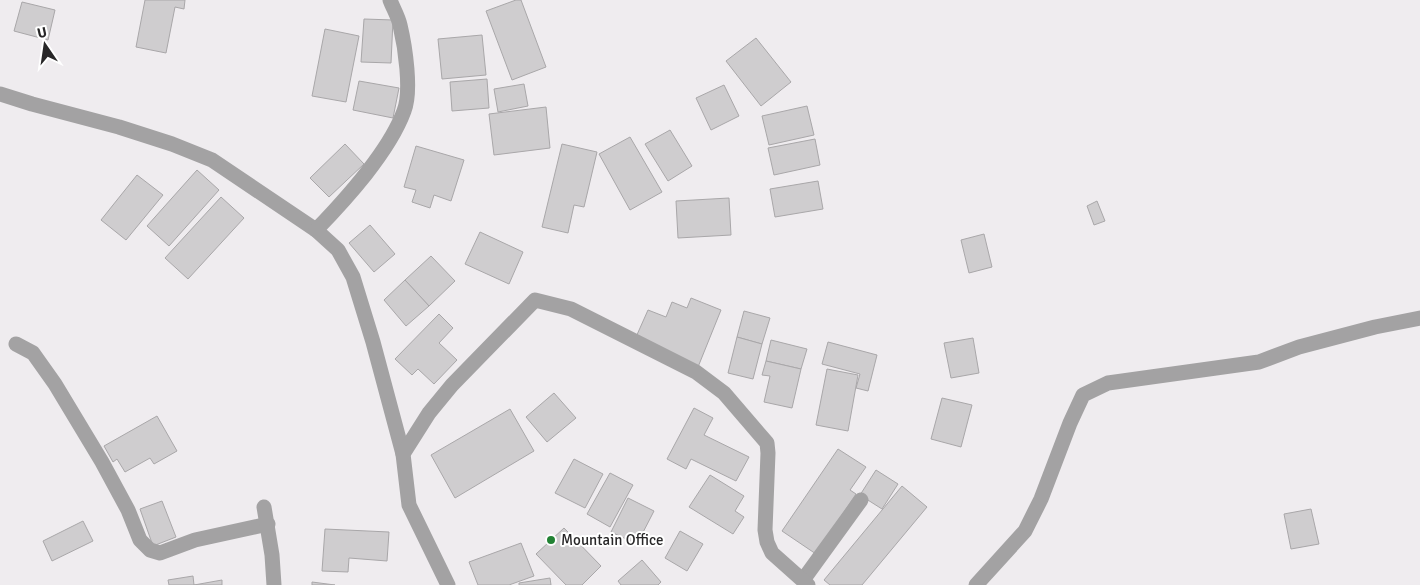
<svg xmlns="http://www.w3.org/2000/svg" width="1420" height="585" viewBox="0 0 1420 585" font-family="Signika,sans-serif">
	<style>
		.building { fill: #cfcdcf; stroke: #a9a7a9 }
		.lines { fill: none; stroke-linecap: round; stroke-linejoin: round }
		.minor { stroke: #a3a2a3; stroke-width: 15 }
		.poi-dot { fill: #228234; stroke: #fff; stroke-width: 2 }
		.labels { text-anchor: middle; stroke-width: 4; stroke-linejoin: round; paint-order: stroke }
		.poi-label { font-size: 15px; fill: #282728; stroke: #fff; text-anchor: start }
	</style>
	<rect width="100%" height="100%" fill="#efecef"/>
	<g class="building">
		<polygon points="145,0 185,0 184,9 175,7 166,53 136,47"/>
		<polygon points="516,0 521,0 546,67 512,80 486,11"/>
		<polygon points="22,2 55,10 48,40 14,31"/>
		<polygon points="364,19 393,20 391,63 361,62"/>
		<polygon points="325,29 359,36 346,102 312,96"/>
		<polygon points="482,35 486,75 442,79 438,39"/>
		<polygon points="756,38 791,82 761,106 726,61"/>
		<polygon points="487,79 489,108 452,111 450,82"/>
		<polygon points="359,81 399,88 393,118 353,110"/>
		<polygon points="524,84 528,106 498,112 494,89"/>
		<polygon points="724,85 739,116 711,130 696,98"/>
		<polygon points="807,106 814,135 769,145 762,116"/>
		<polygon points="546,107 550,148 494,155 489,114"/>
		<polygon points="670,130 692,166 668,181 645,144"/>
		<polygon points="630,137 662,192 630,210 599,154"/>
		<polygon points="815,139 820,165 774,175 768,148"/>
		<polygon points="345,144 364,164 329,197 310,178"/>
		<polygon points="562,144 597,152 584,207 574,205 568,233 542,227"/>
		<polygon points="416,146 464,160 451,201 434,195 430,208 412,202 416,190 404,187"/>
		<polygon points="197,170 219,190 169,246 147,226"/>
		<polygon points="137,175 163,195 126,240 101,220"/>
		<polygon points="818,181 823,209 775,217 770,189"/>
		<polygon points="221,197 244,218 188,279 165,258"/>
		<polygon points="729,198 731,235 678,238 676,201"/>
		<polygon points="1097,201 1105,221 1094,225 1087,206"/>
		<polygon points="370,225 395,254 374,272 349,243"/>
		<polygon points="480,232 523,252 509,284 465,264"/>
		<polygon points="984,234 992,267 969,273 961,240"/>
		<polygon points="431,256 455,281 429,306 405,280"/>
		<polygon points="405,280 429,306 406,326 384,300"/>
		<polygon points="691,298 721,310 698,367 636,337 648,310 666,317 672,302 687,308"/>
		<polygon points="744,311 770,318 762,344 737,337"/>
		<polygon points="439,314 453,328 439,343 457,360 434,384 418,369 412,375 395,359"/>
		<polygon points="737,337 762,344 753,379 728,373"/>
		<polygon points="973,338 979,373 951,378 944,343"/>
		<polygon points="771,340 807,349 801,369 766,361"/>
		<polygon points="828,342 877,355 868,391 856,388 860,374 822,364"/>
		<polygon points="766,361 801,369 792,408 764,402 770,376 762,375"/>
		<polygon points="827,369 858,375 848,431 816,425"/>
		<polygon points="554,393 576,418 547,442 526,417"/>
		<polygon points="942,398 972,405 961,447 931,439"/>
		<polygon points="694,408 713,418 704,435 749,457 736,481 691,459 686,469 667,459"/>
		<polygon points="510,409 534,451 455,498 431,455"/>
		<polygon points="157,416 177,451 154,464 150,458 125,472 117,459 113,462 104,446"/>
		<polygon points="838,449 866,467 850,490 856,494 816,554 782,531"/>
		<polygon points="574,459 603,474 585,508 555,493"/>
		<polygon points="876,470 898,484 882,509 860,495"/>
		<polygon points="610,473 633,485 610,527 587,514"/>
		<polygon points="710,475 744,496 735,511 744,517 733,534 689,507"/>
		<polygon points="902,486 927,507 862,585 830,585 824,580"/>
		<polygon points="628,498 654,511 637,544 611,532"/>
		<polygon points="162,501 176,537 153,546 140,509"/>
		<polygon points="1311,509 1319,544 1291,549 1284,514"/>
		<polygon points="83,521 93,541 52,561 43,541"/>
		<polygon points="564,528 601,566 582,585 566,585 536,554"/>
		<polygon points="325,529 389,532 387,561 349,558 348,572 322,571"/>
		<polygon points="680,531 703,544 687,571 665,558"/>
		<polygon points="521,543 534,576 509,585 478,585 469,562"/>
		<polygon points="642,560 661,582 658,585 621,585 618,581"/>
		<polygon points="193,576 194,585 222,580 222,585 169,585 168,580"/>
		<polygon points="550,578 551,585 519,585 519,583"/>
		<polygon points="312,582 335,585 312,585"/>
	</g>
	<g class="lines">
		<g class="minor">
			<polyline points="0,94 32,104 119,127 172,144 212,160 316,230 338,250 353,277 373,342 403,454"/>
			<path d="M316,230c30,-31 73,-78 88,-119 8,-20 1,-65 -4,-86 -2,-9 -7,-17 -10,-25"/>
			<polyline points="16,344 33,353 55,384 102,462 128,510 140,540 150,550 160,553 195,540 268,524"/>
			<polyline points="264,507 272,555 274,585"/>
			<polyline points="803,580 861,500"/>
			<polyline points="448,585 409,505 403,454 429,413 452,385 535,300 571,309 696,372 724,393 767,443 768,453 765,530 767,542 772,553 808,585"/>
			<polyline points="976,585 1025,531 1041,499 1070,423 1083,395 1108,383 1259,362 1299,347 1375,327 1420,318"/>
		</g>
	</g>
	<circle class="poi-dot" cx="551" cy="540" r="5"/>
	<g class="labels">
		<g class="poi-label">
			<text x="561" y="545">Mountain Office</text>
		</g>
	</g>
	<g transform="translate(45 45) rotate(347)" stroke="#ffffff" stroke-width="4" paint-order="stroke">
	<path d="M0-4L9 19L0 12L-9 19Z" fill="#282728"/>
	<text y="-8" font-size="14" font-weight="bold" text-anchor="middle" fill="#282728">U</text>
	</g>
</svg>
